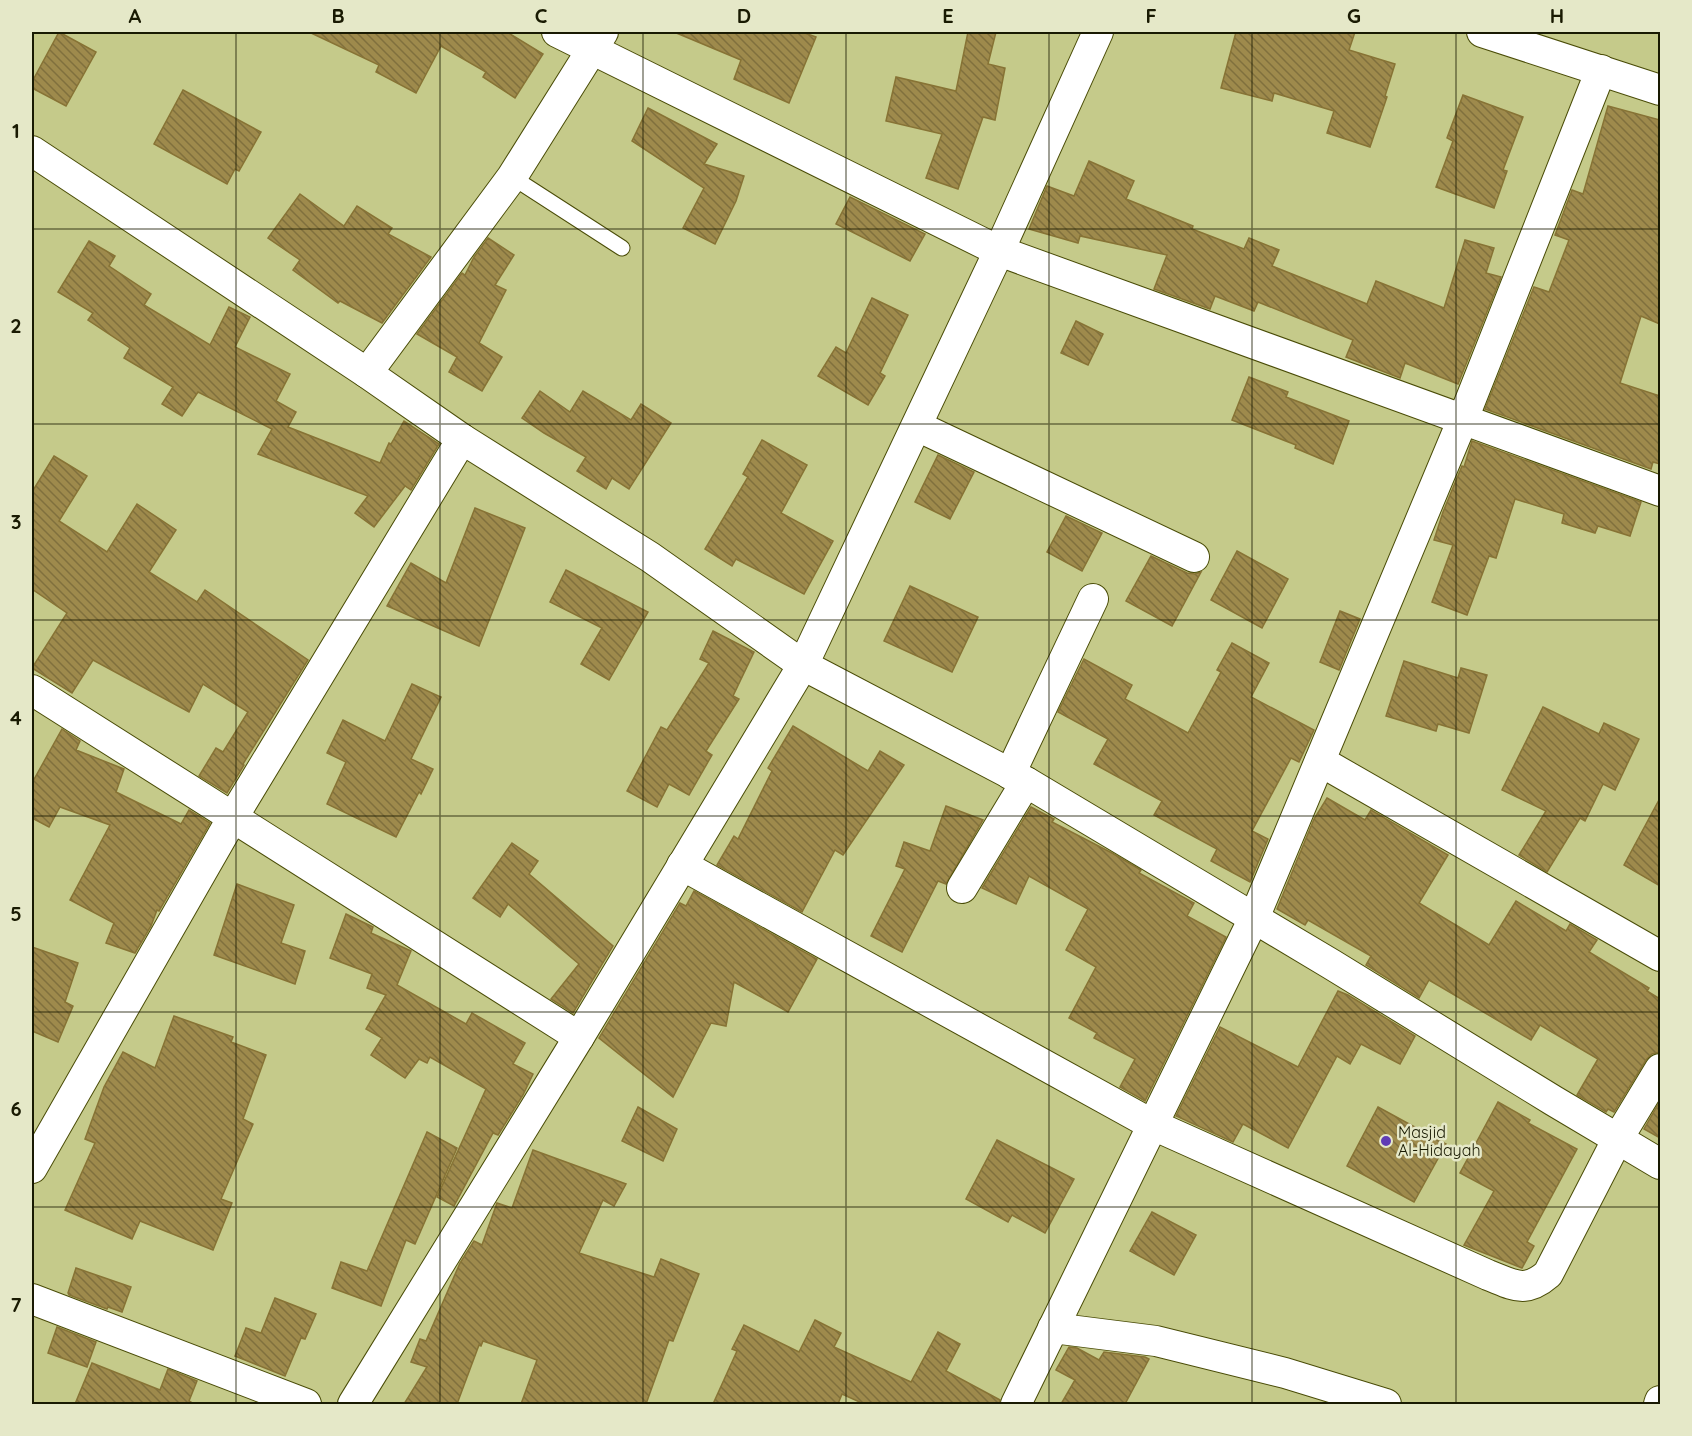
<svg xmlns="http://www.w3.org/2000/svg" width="1692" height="1436" viewBox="0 0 1692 1436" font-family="Quicksand,sans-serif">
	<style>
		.building { fill: url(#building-back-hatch); stroke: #877335; stroke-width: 1.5 }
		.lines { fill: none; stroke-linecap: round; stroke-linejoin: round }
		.lane-casing { stroke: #4a4c07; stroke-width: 17 }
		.street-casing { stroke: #4a4c07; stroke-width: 32 }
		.lane { stroke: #fff; stroke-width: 15 }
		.street { stroke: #fff; stroke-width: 30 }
		.grid { fill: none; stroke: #191a02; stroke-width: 1.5; stroke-opacity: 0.55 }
		.poi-dot { fill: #603cb5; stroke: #e5e8c8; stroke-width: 2 }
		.labels { text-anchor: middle; stroke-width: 5; stroke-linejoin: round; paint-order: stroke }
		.poi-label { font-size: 16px; fill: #191a02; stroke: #e5e8c8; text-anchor: start }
		.neatline { fill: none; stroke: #191a02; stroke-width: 2 }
		.grid-label { font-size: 20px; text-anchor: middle; font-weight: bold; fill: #191a02 }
	</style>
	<defs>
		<pattern id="building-back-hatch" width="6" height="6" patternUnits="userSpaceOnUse" patternTransform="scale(1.5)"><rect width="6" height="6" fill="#9e8a4c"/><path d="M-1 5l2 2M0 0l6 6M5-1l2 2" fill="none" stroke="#80703d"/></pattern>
	</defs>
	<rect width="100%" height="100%" fill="#c5ca8a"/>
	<g class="building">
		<polygon points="59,32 96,52 66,106 32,88 32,82"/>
		<polygon points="309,32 507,32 543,54 515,98 483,77 486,72 441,46 416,93 376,72 379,65"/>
		<polygon points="674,32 802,32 816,37 789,103 734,79 741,60"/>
		<polygon points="968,32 996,32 988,64 1005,68 995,120 983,117 958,189 926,178 942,134 886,121 896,77 956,91"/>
		<polygon points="1236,32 1355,32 1349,50 1395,64 1385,96 1387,97 1370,147 1327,133 1334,111 1274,93 1272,101 1221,88"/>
		<polygon points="183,90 261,132 239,171 235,169 227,184 154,144"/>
		<polygon points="1463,95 1523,117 1503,170 1507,171 1494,208 1436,187 1453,141 1447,138"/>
		<polygon points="1608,106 1660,120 1660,324 1641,316 1620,383 1660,396 1660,464 1653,462 1651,469 1485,409 1534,287 1549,292 1569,240 1555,235 1572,190 1583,194"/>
		<polygon points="648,108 717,144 704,164 744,176 736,201 715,244 683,228 704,188 632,141"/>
		<polygon points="1089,161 1134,181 1126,199 1193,226 1192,229 1244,249 1249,238 1279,250 1272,266 1367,304 1376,281 1444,308 1465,240 1494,248 1486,273 1501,277 1458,384 1405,363 1400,378 1346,357 1353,340 1258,302 1254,311 1215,296 1210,309 1154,289 1167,255 1080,236 1078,243 1029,229 1047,186 1074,196"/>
		<polygon points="300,194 344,226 357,206 392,228 388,234 431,257 382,323 340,301 338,303 293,270 300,260 268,238"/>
		<polygon points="850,197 925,234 910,261 836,224"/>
		<polygon points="488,238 514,255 495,285 506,290 479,343 502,357 482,391 449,372 457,357 417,334 462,273 465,275 474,257"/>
		<polygon points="89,241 115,256 109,266 151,294 144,305 210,345 229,307 250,317 235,347 290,374 276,401 296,412 288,427 380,463 389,443 391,444 404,421 439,444 411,490 405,486 374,527 355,513 368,496 258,454 272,429 198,392 182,416 162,404 173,387 124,358 130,348 88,320 93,313 58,292"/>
		<polygon points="872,298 908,315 880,373 885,376 868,405 818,376 836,347 846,353"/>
		<polygon points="1076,321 1103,334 1088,365 1061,353"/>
		<polygon points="1249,377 1288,392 1286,397 1349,421 1333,464 1295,448 1296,445 1232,420"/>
		<polygon points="540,391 570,412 583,391 631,420 641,404 671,423 629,489 612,478 606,489 577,471 586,457 544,433 522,418"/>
		<polygon points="762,440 807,465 781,513 833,541 804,594 736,559 732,566 705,549 748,477 743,474"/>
		<polygon points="1472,441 1641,502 1630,536 1598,526 1595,533 1562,523 1564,514 1515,499 1496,558 1489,556 1467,615 1432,602 1453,545 1434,540 1443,512 1462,466 1464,467"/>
		<polygon points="938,455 974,472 950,519 915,502"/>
		<polygon points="54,456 87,476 59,521 107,552 137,504 176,530 149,572 197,602 205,590 308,660 243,764 244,765 227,793 199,776 216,748 223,752 248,712 203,684 189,712 93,660 72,693 32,668 67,613 32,589 32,492"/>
		<polygon points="475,508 525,528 479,646 387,606 411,563 446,583"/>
		<polygon points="1066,516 1102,533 1082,571 1047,552"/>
		<polygon points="1237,551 1288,579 1262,628 1211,600"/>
		<polygon points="1151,556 1187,573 1195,574 1201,572 1172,626 1126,601"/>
		<polygon points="566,570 648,612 609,680 581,664 602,628 550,602"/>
		<polygon points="910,586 978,617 952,672 884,641"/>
		<polygon points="1340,611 1360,619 1339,670 1320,662"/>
		<polygon points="713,631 754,652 733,696 739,699 706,751 712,755 689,795 669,784 657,807 627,791 661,727 667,730 709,663 700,659"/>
		<polygon points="1232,643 1269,663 1251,697 1314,730 1299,762 1291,758 1252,831 1268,839 1250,882 1211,861 1217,849 1154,815 1162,801 1094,764 1108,739 1058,712 1084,659 1132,685 1125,699 1188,733 1221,672 1217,670"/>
		<polygon points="1404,661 1458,678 1461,668 1487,675 1469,733 1438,724 1436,731 1386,716"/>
		<polygon points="412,684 441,697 411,759 433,769 421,794 419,792 396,837 327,804 346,762 327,753 343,720 385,741"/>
		<polygon points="1543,707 1599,734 1604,723 1639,739 1615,790 1603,784 1585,821 1580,818 1547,872 1519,855 1546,811 1502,790"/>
		<polygon points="793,726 868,771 880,751 904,765 843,855 835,850 802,912 717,865 734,836 738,839 772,771 768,768"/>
		<polygon points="62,729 80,741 76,750 124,769 116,792 181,824 189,810 210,823 159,911 157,910 151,926 135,953 106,943 114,923 70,900 110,825 60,807 49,827 32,818 32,783"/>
		<polygon points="1327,798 1365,820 1371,810 1448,855 1419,903 1489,945 1516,901 1566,931 1570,924 1597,940 1589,952 1649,988 1647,991 1660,999 1660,1052 1652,1054 1646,1060 1614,1112 1608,1109 1606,1112 1577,1095 1598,1059 1540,1025 1531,1040 1429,980 1419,998 1366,965 1371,956 1308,920 1305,925 1277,909 1314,819"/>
		<polygon points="1660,798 1660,886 1624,865"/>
		<polygon points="946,806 983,820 946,884 938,881 902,952 871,936 905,869 896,866 904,842 930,851"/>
		<polygon points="1031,807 1054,819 1052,822 1112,853 1141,870 1139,873 1194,903 1187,916 1226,937 1145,1101 1120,1087 1135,1059 1094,1038 1097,1033 1069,1018 1096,967 1066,950 1088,909 1029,876 1016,904 982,888"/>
		<polygon points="512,843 538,861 529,874 613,946 573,1013 551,999 579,964 508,904 500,917 473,898"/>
		<polygon points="237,884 294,905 281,943 305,951 295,984 214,955"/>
		<polygon points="694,891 817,959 788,1012 734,982 726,1026 711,1023 673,1097 599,1038 680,903 686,906"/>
		<polygon points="346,914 373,927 371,933 411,951 397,985 466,1024 472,1013 525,1043 513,1064 533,1074 523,1095 498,1135 493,1133 454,1206 437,1197 486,1089 430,1057 427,1063 419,1059 405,1078 371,1055 382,1038 366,1029 386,995 367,988 372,974 330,958"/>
		<polygon points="32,947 78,963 65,1002 73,1006 58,1042 32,1031"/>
		<polygon points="1338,991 1348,995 1415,1036 1400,1064 1361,1044 1350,1064 1337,1056 1288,1148 1243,1124 1233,1142 1176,1116 1220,1027 1298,1067"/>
		<polygon points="174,1016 233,1037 231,1042 266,1055 243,1119 253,1124 221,1199 232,1203 213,1250 140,1221 132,1239 65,1210 95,1143 85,1139 104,1087 123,1052 155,1068"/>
		<polygon points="1660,1101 1660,1138 1644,1129"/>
		<polygon points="1498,1102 1530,1120 1528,1123 1577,1149 1527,1242 1534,1246 1522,1268 1464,1245 1494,1191 1460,1173"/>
		<polygon points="638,1107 677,1129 663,1161 622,1141"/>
		<polygon points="1378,1107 1446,1144 1414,1202 1347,1166"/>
		<polygon points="427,1132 457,1148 415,1244 406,1240 381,1306 332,1288 341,1262 367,1271"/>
		<polygon points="997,1140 1074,1179 1045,1233 1012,1215 1008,1222 966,1199"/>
		<polygon points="533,1150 626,1184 614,1206 603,1200 579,1253 654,1277 661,1259 699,1274 673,1341 669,1340 646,1404 521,1404 537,1360 483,1341 481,1346 479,1345 457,1404 404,1404 427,1367 411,1362 420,1339 426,1341 460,1263 474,1241 482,1245 497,1203 512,1208"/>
		<polygon points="1152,1212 1196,1235 1174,1275 1130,1251"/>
		<polygon points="76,1268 131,1287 122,1312 108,1307 107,1309 69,1295 68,1293"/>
		<polygon points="275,1298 316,1314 305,1339 301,1338 285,1376 235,1356 246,1328 261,1333"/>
		<polygon points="815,1320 841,1333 834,1347 911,1382 938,1332 960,1344 946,1371 1000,1400 999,1404 864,1404 842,1394 838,1404 713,1404 737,1351 732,1349 744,1325 799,1352"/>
		<polygon points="57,1327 96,1342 87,1367 48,1353"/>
		<polygon points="1069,1347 1077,1348 1099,1360 1104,1352 1145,1357 1149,1359 1125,1404 1061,1404 1075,1380 1056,1370"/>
		<polygon points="92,1363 160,1390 168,1369 197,1381 189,1401 194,1404 75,1404"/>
	</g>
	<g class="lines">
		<defs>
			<polyline id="lane" points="512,177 622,248"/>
			<g id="street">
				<polyline points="557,32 999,251 1660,491"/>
				<polyline points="1482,32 1660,90"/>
				<polyline points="32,151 367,373 462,439 650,557 803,665 1026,782 1331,964 1554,1101 1660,1164"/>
				<polyline points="367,373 512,177 603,32"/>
				<polyline points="917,426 1194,557"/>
				<polyline points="32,690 579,1037"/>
				<polyline points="1320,761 1660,956"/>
				<polyline points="1010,774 1093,599"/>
				<path d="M682,865l471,260 335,150c26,10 37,19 60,-1l69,-134 43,-71"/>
				<polyline points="962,888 1026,782"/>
				<polyline points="32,1168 233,817 462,439"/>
				<polyline points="32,1299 306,1404"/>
				<polyline points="1053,1328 1156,1341 1285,1373 1386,1404"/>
				<polyline points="353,1404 579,1037 803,665 999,251 1098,32"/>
				<polyline points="1016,1404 1254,918 1463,419 1601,70"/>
				<polyline points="1659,1404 1660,1401"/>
			</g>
		</defs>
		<use href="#lane" class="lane-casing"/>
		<use href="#street" class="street-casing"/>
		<use href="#lane" class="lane"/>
		<use href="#street" class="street"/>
	</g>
	<path class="grid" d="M236,32v1372M440,32v1372M643,32v1372M846,32v1372M1049,32v1372M1252,32v1372M1456,32v1372M32,229h1628M32,424h1628M32,620h1628M32,816h1628M32,1012h1628M32,1207h1628"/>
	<circle class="poi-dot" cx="1386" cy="1141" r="6"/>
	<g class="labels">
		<g class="poi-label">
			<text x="1398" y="1138">Masjid<tspan x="1398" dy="18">Al-Hidayah</tspan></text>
		</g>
	</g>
	<rect width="1692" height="1436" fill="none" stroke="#e5e8c8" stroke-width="66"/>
	<rect x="33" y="33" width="1626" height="1370" class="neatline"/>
	<g class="grid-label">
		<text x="135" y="23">A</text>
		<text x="338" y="23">B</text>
		<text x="541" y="23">C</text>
		<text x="744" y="23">D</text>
		<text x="948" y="23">E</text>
		<text x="1151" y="23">F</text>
		<text x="1354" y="23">G</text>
		<text x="1557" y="23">H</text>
		<text x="16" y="138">1</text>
		<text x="16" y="333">2</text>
		<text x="16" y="529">3</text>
		<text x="16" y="725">4</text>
		<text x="16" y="921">5</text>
		<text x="16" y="1116">6</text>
		<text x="16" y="1312">7</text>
	</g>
</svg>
